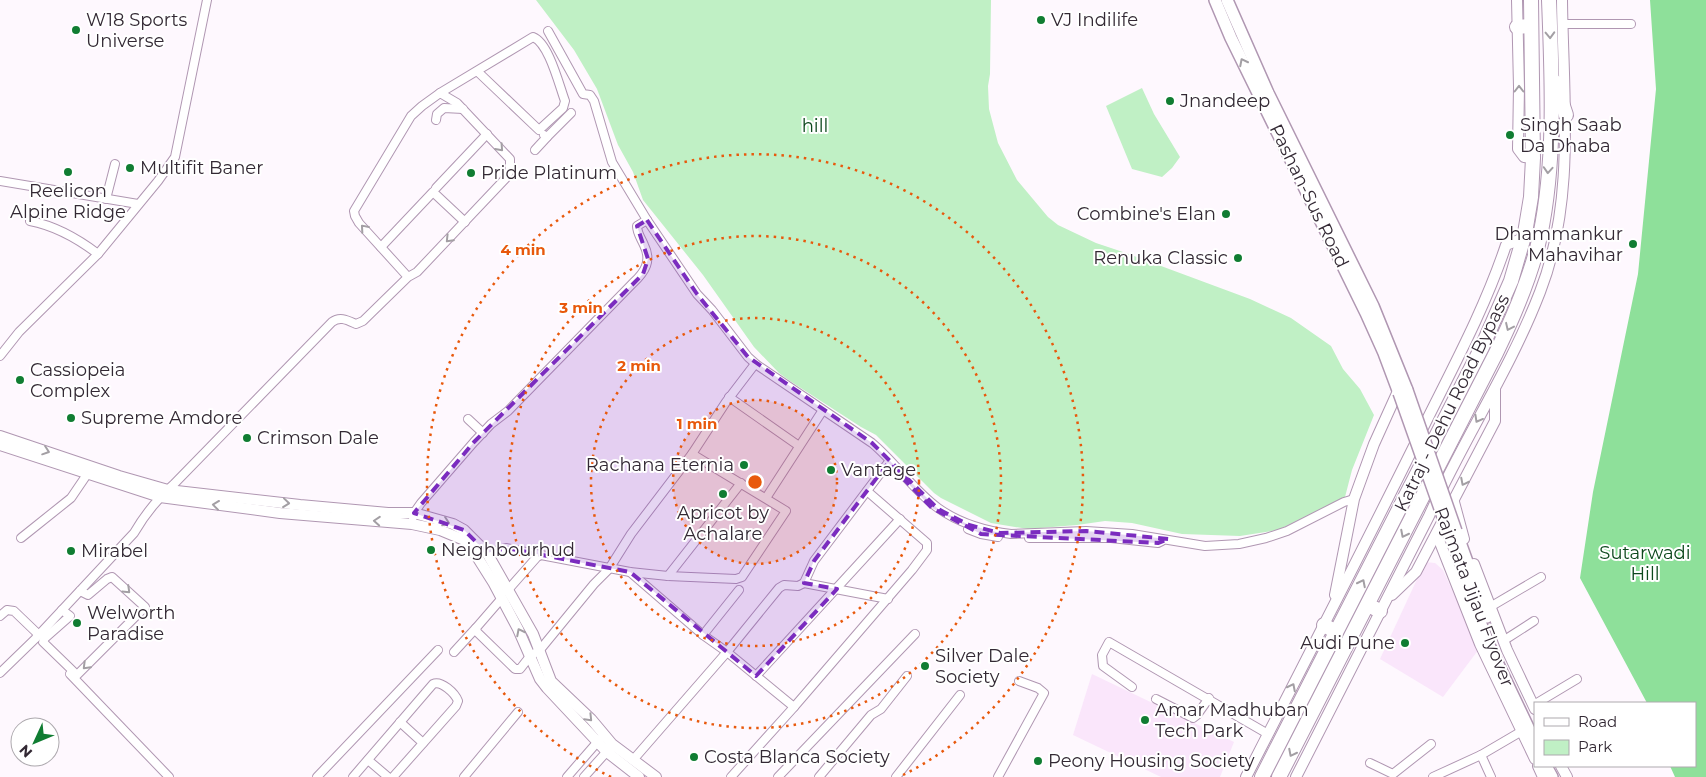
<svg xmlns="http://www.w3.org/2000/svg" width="1706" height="777" viewBox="0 0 1706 777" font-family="Montserrat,sans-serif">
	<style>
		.built { fill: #fae6fb }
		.green { fill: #c0f0c5 }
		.forest { fill: #8ee09a }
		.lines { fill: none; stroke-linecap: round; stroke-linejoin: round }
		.minor-casing { stroke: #b097b2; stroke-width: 10 }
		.tertiary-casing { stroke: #b097b2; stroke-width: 12 }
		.secondary-casing { stroke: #b097b2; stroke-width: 14 }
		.trunk-casing { stroke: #b097b2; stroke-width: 16 }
		.minor { stroke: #fff; stroke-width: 8 }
		.tertiary { stroke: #fff; stroke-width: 10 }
		.secondary { stroke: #fff; stroke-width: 11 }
		.trunk { stroke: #fff; stroke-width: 14 }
		.secondary-bridge-casing { stroke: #b097b2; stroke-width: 14; stroke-linecap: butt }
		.secondary-bridge { stroke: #fff; stroke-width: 11 }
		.oneway { stroke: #a39fa4 }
		.marked { fill: #7b2cbf; fill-opacity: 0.2; stroke: #7b2cbf; stroke-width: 4; stroke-dasharray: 10 6; stroke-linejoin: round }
		.ring { fill: none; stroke: #e8590c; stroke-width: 2.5; stroke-dasharray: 2.5 5 }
		.poi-dot { fill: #107d32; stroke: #fff; stroke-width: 2 }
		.labels { text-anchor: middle; stroke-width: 4; stroke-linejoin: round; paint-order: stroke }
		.poi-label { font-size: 18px; fill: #332934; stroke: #fff; text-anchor: start }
		.park-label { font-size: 18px; fill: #0c481c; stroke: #fff }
		.street-label { font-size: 18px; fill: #332934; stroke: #fff }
		.centre { fill: #e8590c; stroke: #fff; stroke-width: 2.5 }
		.ring-label { font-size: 15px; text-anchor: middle; font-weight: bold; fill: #e8590c; stroke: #fff; stroke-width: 4; stroke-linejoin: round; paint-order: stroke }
	</style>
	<rect width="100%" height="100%" fill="#fef8fe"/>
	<g class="built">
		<polygon points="1425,562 1435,563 1443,570 1479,649 1443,697 1380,659"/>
		<polygon points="1092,674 1234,742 1220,777 1161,777 1073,735"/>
	</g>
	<g class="green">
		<polygon points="536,0 991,0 990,74 988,86 989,109 998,143 1017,180 1048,217 1058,225 1096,243 1126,253 1250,299 1291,318 1331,346 1343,369 1360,389 1374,415 1352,470 1345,497 1278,530 1240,536 1182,534 1132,523 1105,521 1077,525 1028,529 991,523 941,498 934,493 876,435 861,427 790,381 779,373 754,347 703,275 643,200 633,172 618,145 597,89 574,50"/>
		<polygon points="1142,88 1154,114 1180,157 1172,168 1162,177 1132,169 1106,106"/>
	</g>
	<polygon class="forest" points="1650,0 1706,0 1706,777 1675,777 1670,766 1695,766 1695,703 1647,703 1580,578 1593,492 1638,274 1656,89"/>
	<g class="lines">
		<defs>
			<g id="minor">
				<polyline points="1563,24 1631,24"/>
				<path d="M548,31l35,63 7,1 4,6 18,61 35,58 50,74 15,16 36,47 9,8 115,78c24,20 41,47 66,65 21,15 48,23 73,26l75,-3 46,3 73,12 34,-2 27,-6 21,-7 57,-29 10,-3"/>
				<path d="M440,93l93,-56c16,6 26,48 32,64l-2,7 -24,22 -62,-59"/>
				<polyline points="436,120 437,114 444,108 463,109"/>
				<polyline points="547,137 571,113"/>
				<polyline points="535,150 547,137 544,135"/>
				<polyline points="0,181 138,204"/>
				<polyline points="436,188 487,134"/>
				<polyline points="106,199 115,164"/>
				<path d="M30,221c26,5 47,17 68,33"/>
				<polyline points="381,247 433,192 465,222"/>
				<polyline points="0,356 19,332 98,254 158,181 175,157 207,0"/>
				<polyline points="729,397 799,446"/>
				<polyline points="468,419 483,433"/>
				<polyline points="766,498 821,413"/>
				<path d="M413,517l1,-4 7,-10 53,-61 17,-18 17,-13 125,-128c12,-11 19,-22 11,-38 -3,-7 -7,-12 -7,-19l10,-6"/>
				<polyline points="968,529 981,534 998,537"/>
				<polyline points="21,538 71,498 90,470"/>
				<polyline points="1029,538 1111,538 1158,543 1162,541"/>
				<polyline points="487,553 506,548 541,555"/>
				<polyline points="630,572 703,635"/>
				<polyline points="668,576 741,483"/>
				<polyline points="804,583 888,599"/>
				<polyline points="739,590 703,635 727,652 779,588 784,585 798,586 804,583 814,561 888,463"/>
				<polyline points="507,591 537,557 541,555 630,572 668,576 736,579 742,577 786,511 692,454"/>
				<polyline points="502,598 476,628 477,632 515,669 520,669 531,655 539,651 594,584 609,569 631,534 692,454 726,402 755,364"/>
				<polyline points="1490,607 1541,577"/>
				<polyline points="62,610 70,616 45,638 43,642 77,675 145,607 112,577 107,579 88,595 80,591"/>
				<polyline points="0,616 7,610 14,611 39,635"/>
				<polyline points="1503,641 1534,621"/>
				<polyline points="454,652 476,628"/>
				<path d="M0,673l35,-34 99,-106c11,-19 23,-34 40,-49l158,-162c8,-6 15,-2 24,2l7,-3 45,-44 9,-5 89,-94 4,-8v-11l-53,-56 -17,-10 -18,13 -11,10 -57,95 1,5 4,7 49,54"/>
				<polyline points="70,674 169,777"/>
				<polyline points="756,676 900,519"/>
				<polyline points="1132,687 1103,666 1102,655 1109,642 1268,734"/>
				<polyline points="1156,699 1193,718 1197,715 1209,698"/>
				<polyline points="1537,703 1577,679"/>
				<polyline points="400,722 423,743"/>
				<polyline points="1481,755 1491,777"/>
				<polyline points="368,760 388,777"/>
				<polyline points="633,760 727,652 794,707 912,570 927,550 927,543 867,491"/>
				<polyline points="1370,763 1393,774 1431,744"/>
				<polyline points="317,777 438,650"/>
				<path d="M353,777l80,-93c8,-4 22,9 25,17l-2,5 -63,71"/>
				<polyline points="464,777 518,712"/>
				<polyline points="567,777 600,739"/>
				<polyline points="584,777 610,748"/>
				<polyline points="731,777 794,707"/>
				<polyline points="778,777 915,634"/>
				<polyline points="819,777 871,715 881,709 907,676"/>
				<polyline points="896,777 960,695"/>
				<polyline points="998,777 1044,693 1038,688 1019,681"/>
				<polyline points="1433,777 1481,755 1522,731"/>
			</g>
			<g id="tertiary">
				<polyline points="1517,0 1519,87 1518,149 1524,157 1533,158"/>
				<polyline points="0,436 119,476 168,490 300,505 388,513 414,513 453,524 464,530 487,553 533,634 551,681 591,719 612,744 656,777"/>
				<polyline points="0,445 160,497 280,513 412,524 440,530 464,540 476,555 493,582 518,629 540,679 547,688 607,752 639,777"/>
				<polyline points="1454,502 1464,539"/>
				<polyline points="1437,535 1480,644 1535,759"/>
				<polyline points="1474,564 1507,650 1535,709"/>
				<polyline points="1335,595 1354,499 1374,444 1398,391"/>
				<polyline points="1392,595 1416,572 1495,421 1495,389"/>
				<polyline points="1538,766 1543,777"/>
				<polyline points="1561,766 1567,777"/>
				<path d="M1246,777c57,-111 114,-222 169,-333 32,-66 68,-130 91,-199l18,-7"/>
				<path d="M1296,777l133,-261c34,-76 81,-146 111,-224 36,-92 23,-195 22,-292"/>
			</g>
			<g id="secondary">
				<polyline points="1215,0 1231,38 1366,313 1384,353 1399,393"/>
				<polyline points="1227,0 1268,93 1373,306 1407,390"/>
				<polyline points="1456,531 1487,617"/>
				<polyline points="1449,534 1487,641 1535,742"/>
				<polyline points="1546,766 1552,777"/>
			</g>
			<g id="trunk">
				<polyline points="1517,27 1531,26"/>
				<polyline points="1555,82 1566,115"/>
				<polyline points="1368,605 1380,611"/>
				<polyline points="1324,625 1336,632"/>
				<polyline points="1262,777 1482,347 1511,281 1525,233 1531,197 1533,158 1531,0"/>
				<path d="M1279,777l217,-424c18,-37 35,-76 44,-117 16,-76 12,-159 9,-236"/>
			</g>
		</defs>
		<use href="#minor" class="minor-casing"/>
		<use href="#tertiary" class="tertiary-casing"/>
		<use href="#secondary" class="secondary-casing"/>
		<use href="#trunk" class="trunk-casing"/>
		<use href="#minor" class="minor"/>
		<use href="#tertiary" class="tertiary"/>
		<use href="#secondary" class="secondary"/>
		<use href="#trunk" class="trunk"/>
		<defs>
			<g id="secondary-bridge">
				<polyline points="1407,390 1456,531"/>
				<polyline points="1399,393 1449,534"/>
			</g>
		</defs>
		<use href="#secondary-bridge" class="secondary-bridge-casing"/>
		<use href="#secondary-bridge" class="secondary-bridge"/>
	</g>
	<defs><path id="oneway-chevron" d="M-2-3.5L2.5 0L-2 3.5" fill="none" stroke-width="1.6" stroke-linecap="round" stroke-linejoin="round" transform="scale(1.25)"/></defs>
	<g class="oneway">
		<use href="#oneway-chevron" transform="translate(1550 35) rotate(88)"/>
		<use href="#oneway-chevron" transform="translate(1243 62) rotate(-117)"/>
		<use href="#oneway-chevron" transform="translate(1519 89) rotate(-90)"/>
		<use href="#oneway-chevron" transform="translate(500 148) rotate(48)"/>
		<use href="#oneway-chevron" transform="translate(1548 170) rotate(94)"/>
		<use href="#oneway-chevron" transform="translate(364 228) rotate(-131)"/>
		<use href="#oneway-chevron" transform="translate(449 239) rotate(134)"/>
		<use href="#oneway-chevron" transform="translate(1509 327) rotate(115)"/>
		<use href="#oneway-chevron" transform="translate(1478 419) rotate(119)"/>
		<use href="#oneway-chevron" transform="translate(46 451) rotate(19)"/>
		<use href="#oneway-chevron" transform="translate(1464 482) rotate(117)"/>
		<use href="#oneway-chevron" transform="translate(286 503) rotate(6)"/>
		<use href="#oneway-chevron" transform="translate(216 505) rotate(-173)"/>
		<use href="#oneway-chevron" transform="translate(377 521) rotate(-176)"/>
		<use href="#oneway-chevron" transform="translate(446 522) rotate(19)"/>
		<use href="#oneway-chevron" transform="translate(1404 534) rotate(117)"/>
		<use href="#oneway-chevron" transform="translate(1362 583) rotate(-63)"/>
		<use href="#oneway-chevron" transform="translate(127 590) rotate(44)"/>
		<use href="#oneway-chevron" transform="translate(520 632) rotate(-117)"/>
		<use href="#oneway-chevron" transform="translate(86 666) rotate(135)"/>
		<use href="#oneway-chevron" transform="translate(1292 687) rotate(-63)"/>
		<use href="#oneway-chevron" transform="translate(589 718) rotate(46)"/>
		<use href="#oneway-chevron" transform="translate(1292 753) rotate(117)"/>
	</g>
	<path class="marked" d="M647,220l50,74 51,63 124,86 66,66 31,16 31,8 86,-2 83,8 -11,4 -177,-9 -49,-26 -44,-45 -74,98 -10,22 33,6 -81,87 -126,-104 -124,-24 -19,5 -23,-23 -50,-17 60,-71 169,-168 5,-15 -11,-33z"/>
	<circle cx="755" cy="482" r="82" fill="#e8590c" fill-opacity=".12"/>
	<g class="ring">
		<circle cx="755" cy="482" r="82"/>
		<circle cx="755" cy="482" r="164"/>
		<circle cx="755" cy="482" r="246"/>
		<path d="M611 777A328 328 0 1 1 899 777"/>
	</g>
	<g class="poi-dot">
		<circle cx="1041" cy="20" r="5"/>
		<circle cx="76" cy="30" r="5"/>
		<circle cx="1170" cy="101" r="5"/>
		<circle cx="1510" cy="135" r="5"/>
		<circle cx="130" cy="168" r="5"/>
		<circle cx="68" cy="172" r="5"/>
		<circle cx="471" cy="173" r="5"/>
		<circle cx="1226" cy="214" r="5"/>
		<circle cx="1633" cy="244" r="5"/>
		<circle cx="1238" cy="258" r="5"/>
		<circle cx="20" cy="380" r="5"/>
		<circle cx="71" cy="418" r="5"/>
		<circle cx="247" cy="438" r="5"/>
		<circle cx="744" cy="465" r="5"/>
		<circle cx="831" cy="470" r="5"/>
		<circle cx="723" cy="494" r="5"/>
		<circle cx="431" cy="550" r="5"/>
		<circle cx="71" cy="551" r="5"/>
		<circle cx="77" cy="623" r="5"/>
		<circle cx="1405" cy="643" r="5"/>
		<circle cx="925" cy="666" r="5"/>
		<circle cx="1145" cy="720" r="5"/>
		<circle cx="694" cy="757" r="5"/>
		<circle cx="1038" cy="761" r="5"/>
	</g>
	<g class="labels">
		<g class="poi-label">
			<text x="86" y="26">W18 Sports<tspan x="86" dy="21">Universe</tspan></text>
			<text x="1051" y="26">VJ Indilife</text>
			<text x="1180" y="107">Jnandeep</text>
			<text x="1520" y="131">Singh Saab<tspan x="1520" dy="21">Da Dhaba</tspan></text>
			<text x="140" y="174">Multifit Baner</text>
			<text x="481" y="179">Pride Platinum</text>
			<text x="68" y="197" text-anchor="middle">Reelicon<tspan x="68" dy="21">Alpine Ridge</tspan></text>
			<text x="1216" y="220" text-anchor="end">Combine's Elan</text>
			<text x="1623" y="240" text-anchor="end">Dhammankur<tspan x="1623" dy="21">Mahavihar</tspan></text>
			<text x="1228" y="264" text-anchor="end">Renuka Classic</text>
			<text x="30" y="376">Cassiopeia<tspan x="30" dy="21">Complex</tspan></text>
			<text x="81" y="424">Supreme Amdore</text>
			<text x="257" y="444">Crimson Dale</text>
			<text x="734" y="471" text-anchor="end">Rachana Eternia</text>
			<text x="841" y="476">Vantage</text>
			<text x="723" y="519" text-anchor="middle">Apricot by<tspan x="723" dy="21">Achalare</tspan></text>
			<text x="441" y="556">Neighbourhud</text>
			<text x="81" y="557">Mirabel</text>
			<text x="87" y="619">Welworth<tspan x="87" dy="21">Paradise</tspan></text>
			<text x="1395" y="649" text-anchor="end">Audi Pune</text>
			<text x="935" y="662">Silver Dale<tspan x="935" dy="21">Society</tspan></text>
			<text x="1155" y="716">Amar Madhuban<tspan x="1155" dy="21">Tech Park</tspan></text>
			<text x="704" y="763">Costa Blanca Society</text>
			<text x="1048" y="767">Peony Housing Society</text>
		</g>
		<g class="park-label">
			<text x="815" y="132">hill</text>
			<text x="1645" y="559">Sutarwadi<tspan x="1645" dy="21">Hill</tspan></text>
		</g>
		<g class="street-label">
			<text transform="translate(1309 196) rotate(64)" y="6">Pashan-Sus Road</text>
			<text transform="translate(1452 403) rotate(-64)" y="6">Katraj - Dehu Road Bypass</text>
			<text transform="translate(1474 597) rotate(69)" y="6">Rajmata Jijau Flyover</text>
		</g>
	</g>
	<circle cx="755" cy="482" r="8" class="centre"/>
	<g class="ring-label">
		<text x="523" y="255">4 min</text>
		<text x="581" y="313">3 min</text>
		<text x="639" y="371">2 min</text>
		<text x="697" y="429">1 min</text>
	</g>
	<rect x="1534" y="702" width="162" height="65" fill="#ffffff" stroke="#ada9ae"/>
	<rect x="1544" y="718" width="25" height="8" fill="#ffffff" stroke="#ada9ae"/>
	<text x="1578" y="727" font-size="15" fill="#332934">Road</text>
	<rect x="1544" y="740" width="25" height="15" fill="#c0f0c5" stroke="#ada9ae"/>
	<text x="1578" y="752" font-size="15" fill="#332934">Park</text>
	<g transform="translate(35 742) rotate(226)"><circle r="24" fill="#ffffff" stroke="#ada9ae"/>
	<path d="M0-4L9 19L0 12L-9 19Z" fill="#107d32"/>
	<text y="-8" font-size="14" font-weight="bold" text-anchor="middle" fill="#332934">N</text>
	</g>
</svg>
